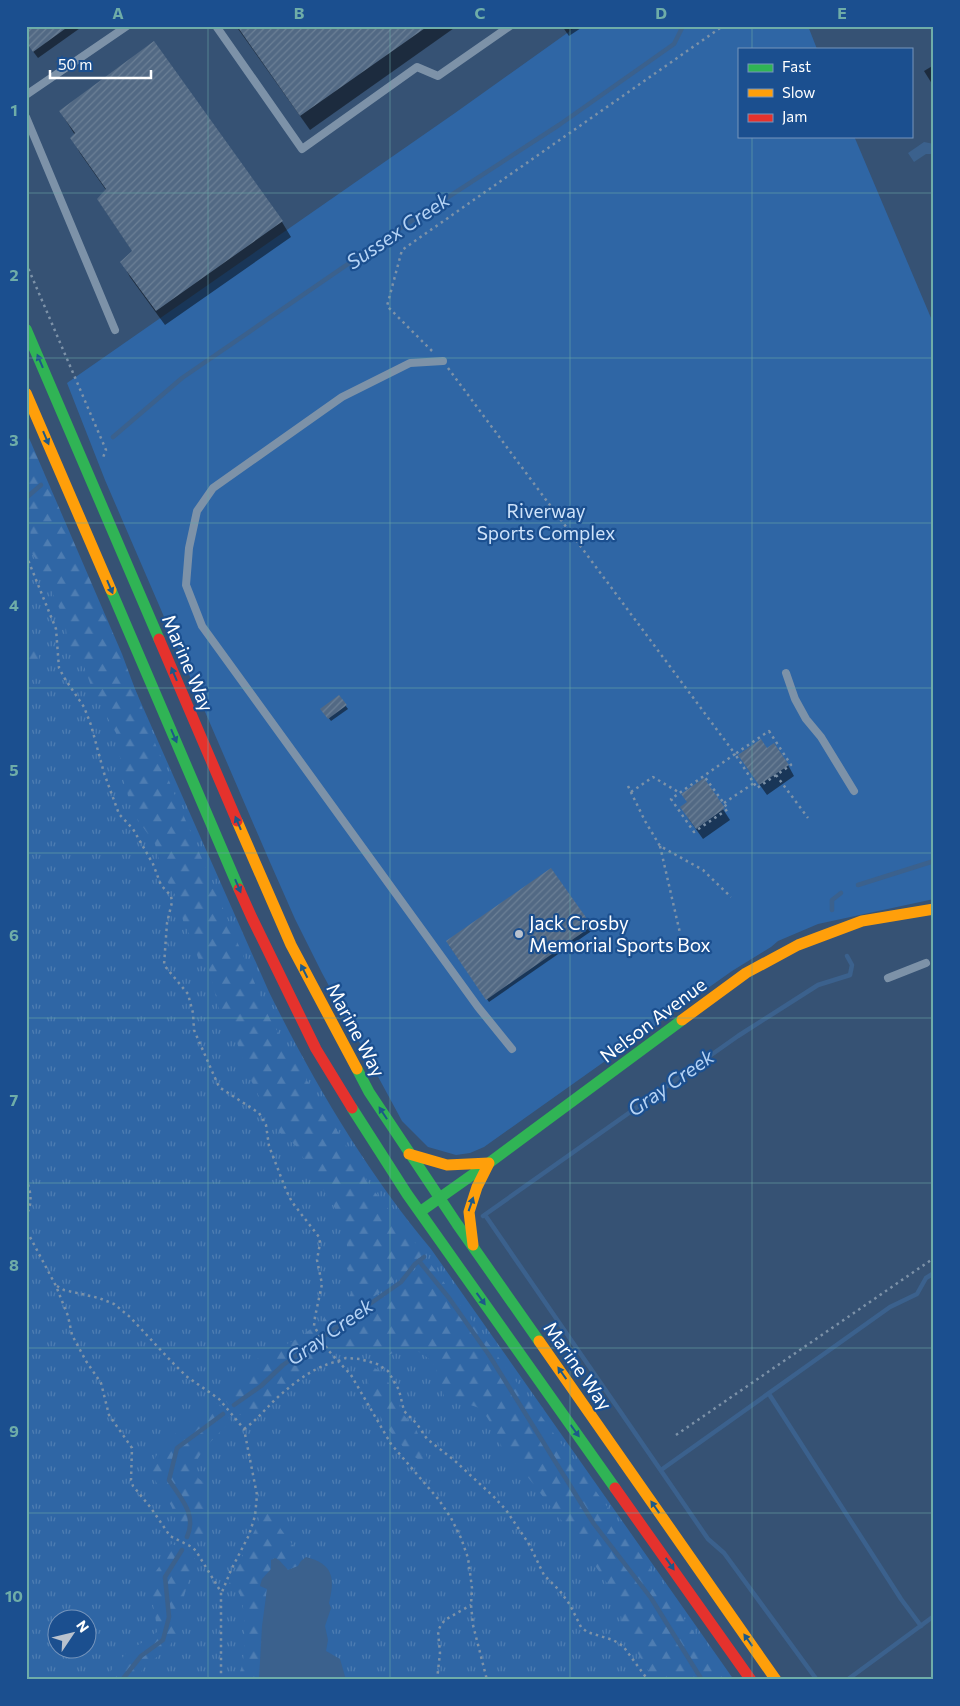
<svg xmlns="http://www.w3.org/2000/svg" width="960" height="1706" viewBox="0 0 960 1706" font-family="Commissioner,sans-serif">
	<style>
		.grass { fill: url(#grass-tufts); fill-rule: evenodd }
		.forest { fill: url(#forest-firs) }
		.park { fill: #2f66a5 }
		.water { fill: #3b618d }
		.shadow { fill: #0007 }
		.lines { fill: none; stroke-linecap: round; stroke-linejoin: round }
		.stream { stroke: #3b618d; stroke-width: 4.5 }
		.building { fill: url(#building-hatch) }
		.path { stroke: #7d92a8; stroke-width: 2.5; stroke-dasharray: 2.5 4; stroke-linecap: butt }
		.lane { stroke: #7d92a8; stroke-width: 8 }
		.fast { stroke: #30b455; stroke-width: 11 }
		.slow { stroke: #ff9f0a; stroke-width: 11 }
		.jam { stroke: #e5322d; stroke-width: 11 }
		.oneway { fill: #1d5989 }
		.grid { fill: none; stroke: #6fada8; stroke-width: 1; stroke-opacity: 0.55 }
		.poi-dot { fill: #b9c2ce; stroke: #1b4f8f; stroke-width: 2 }
		.labels { text-anchor: middle; stroke-width: 4.5; stroke-linejoin: round; paint-order: stroke }
		.park-label { font-size: 19px; fill: #cfe3fa; stroke: #1b4f8f }
		.street-label { font-size: 19px; fill: #fff; stroke: #1b4f8f }
		.poi-label { font-size: 19px; fill: #fff; stroke: #1b4f8f; text-anchor: start }
		.water-label { font-size: 20px; font-style: italic; fill: #b5d3f5; stroke: #1b4f8f }
		.neatline { fill: none; stroke: #6fada8; stroke-width: 2 }
		.grid-label { font-size: 16px; text-anchor: middle; font-weight: bold; fill: #6fada8 }
	</style>
	<defs>
		<pattern id="grass-tufts" width="24" height="20" patternUnits="userSpaceOnUse" patternTransform="scale(1.25)"><rect width="24" height="20" fill="#2f66a5"/><path d="M3 7l-1-3M5 7V3M7 7l1-3M15 17l-1-3M17 17v-4M19 17l1-3" fill="none" stroke="#4e7db2"/></pattern>
		<pattern id="forest-firs" width="22" height="20" patternUnits="userSpaceOnUse" patternTransform="scale(1.25)"><rect width="22" height="20" fill="#2f66a5"/><path d="M5 1l3.5 6h-7zM16 11l3.5 6h-7z" fill="#4e7db2"/></pattern>
		<pattern id="building-hatch" width="6" height="6" patternUnits="userSpaceOnUse" patternTransform="scale(1.25)"><rect width="6" height="6" fill="#526984"/><path d="M-1 1l2-2M0 6l6-6M5 7l2-2" fill="none" stroke="#6c8096"/></pattern>
	</defs>
	<rect width="100%" height="100%" fill="#365274"/>
	<path class="grass" d="M26,443l243,549c45,91 97,179 162,257l303,431h-708zM58,1618h30v30h-30z"/>
	<g class="forest">
		<path d="M26,431l96,223 49,132 99,233 101,168 53,67 -20,20 -80,60 -4,-4c4,-24 15,-15 25,-26 3,-4 6,-11 8,-15l-6,-24v-19l-4,-25 -48,-76 -15,-12 -6,-16 -8,-6 -19,-39 -15,-44 -12,-16 -11,-42 -10,-9 -7,-22 -8,-15 -7,-26 -14,-24 -8,-30 -22,-31 -9,-31 -8,-49 -24,-44 -11,-32 -13,-12 -3,-24 -24,-54 -10,-15 -1,-32 -4,-7z"/>
		<path d="M26,629c7,12 18,28 11,42 -1,4 -7,8 -11,11z"/>
		<path d="M427,1259l189,260 110,161h-70l-12,-15 -22,-43 -3,-21 -33,-49 -66,-85c-4,-3 -9,-6 -12,-10 -10,-14 -14,-32 -25,-45 -11,-12 -25,-4 -39,-15v-7l-7,-15 -1,-8 -8,-9 -7,-5 -8,-4h-10l-20,8 -7,-1 -16,-7h-24l-6,-3 -5,-6 56,-40z"/>
		<path d="M311,1329l15,22v10c-29,8 -52,36 -75,56l-14,-3 -15,-17c3,-13 27,-17 34,-30 1,-3 0,-6 1,-8 8,-3 12,-5 15,-13 14,3 28,-10 39,-17z"/>
		<path d="M369,1365l11,6 4,4 14,24 3,13 15,17 12,31 -6,2c-32,-21 -52,-56 -57,-93z"/>
		<path d="M214,1402l5,3 12,16c-10,12 -47,40 -33,57 3,3 7,4 10,7l-2,44 -6,11c-7,1 -16,0 -21,-5 -4,-4 -2,-14 -4,-19 -2,-6 -4,-12 -8,-17 -8,-13 -18,-22 -13,-38 8,-21 44,-45 60,-59z"/>
		<path d="M263,1505l40,54 -5,7 -10,4 -9,-10 -5,-2 -4,7 1,4 -2,4 -7,53 -3,54h-23c3,-6 6,-12 7,-19 2,-16 3,-51 -3,-66 -2,-5 -6,-8 -11,-11l28,-58z"/>
		<path d="M171,1544l18,6 6,9 -13,44 -1,13 -4,18 -10,16 -19,13 -14,17h-35l10,-7 20,-23 18,-10 10,-8c0,-17 -10,-42 -4,-56 2,-5 7,-9 9,-14 3,-6 4,-13 9,-18z"/>
	</g>
	<polygon class="park" points="577,26 808,26 817,49 739,49 739,136 854,136 934,325 934,899 818,924 778,941 771,947 732,971 484,1147 470,1153 456,1155 428,1147 402,1121 322,973 295,919 269,860 105,480 67,383 455,113"/>
	<g class="water">
		<polygon points="924,142 934,144 932,154 926,154 914,162 908,153"/>
		<path d="M306,1557c28,7 29,22 23,46l2,5 -6,18 3,14 -2,11 14,8 6,21h-87l3,-54 5,-37 -7,-3 2,-7 9,-10v-9l4,-2 4,2 9,10 10,-4 3,-5z"/>
	</g>
	<g class="shadow">
		<polygon points="26,26 83,26 38,58 26,42"/>
		<polygon points="236,26 457,26 310,130"/>
		<polygon points="562,26 584,26 569,36"/>
		<polygon points="154,43 282,222 291,237 165,325 130,277 122,262 133,252 98,200 106,190 80,153 72,138 75,135 60,111"/>
		<polygon points="934,65 934,87 924,71"/>
		<polygon points="339,697 348,709 331,721 324,712"/>
		<polygon points="767,750 788,765 794,776 767,795 746,766"/>
		<polygon points="704,780 730,820 703,839 688,818 688,803"/>
		<polygon points="551,869 593,930 489,1002 449,945"/>
	</g>
	<g class="lines">
		<g class="stream">
			<polyline points="113,437 182,378 399,229 559,125 674,44 683,26"/>
			<polyline points="26,498 41,485"/>
			<polyline points="858,885 934,861"/>
			<polyline points="832,910 832,900 841,893"/>
			<polyline points="485,1215 708,1539 724,1553 817,1680"/>
			<polyline points="483,1216 738,1036 818,985 850,975 852,965 847,956"/>
			<polyline points="419,1261 449,1298 489,1355 594,1524 651,1598 702,1680"/>
			<polyline points="769,1394 901,1599 921,1626"/>
			<polyline points="234,1405 261,1386 283,1365 401,1282 415,1264 424,1257"/>
			<polyline points="661,1470 890,1307 917,1294 926,1278 934,1273"/>
			<path d="M187,1537c10,-23 -6,-38 -18,-57l8,-32 46,-34"/>
			<polyline points="122,1680 141,1656 163,1640 169,1617 165,1577 182,1550"/>
			<polyline points="847,1680 934,1616"/>
		</g>
	</g>
	<g class="building">
		<polygon points="26,26 69,26 33,52 26,42"/>
		<polygon points="237,26 428,26 300,116"/>
		<polygon points="154,41 283,221 156,311 120,262 132,251 97,199 106,189 70,138 75,133 59,111"/>
		<polygon points="339,695 347,705 328,719 320,709"/>
		<polygon points="761,739 767,748 774,743 789,765 759,785 738,755"/>
		<polygon points="704,778 725,808 696,829 680,807 687,802 681,794"/>
		<polygon points="551,868 592,926 486,1000 446,941"/>
	</g>
	<g class="lines">
		<g class="path">
			<polyline points="26,263 106,450 102,460"/>
			<polyline points="432,351 387,306 402,250 723,26"/>
			<polyline points="448,368 735,754 671,799 694,832 728,809 704,776"/>
			<polyline points="26,555 56,629 59,668 65,679 84,707 91,725 104,773 119,814 133,829 153,864 161,885 171,896 172,902 167,923 164,965 188,994 193,1013 194,1030 219,1087 259,1113 266,1125 269,1146 286,1190 292,1202 319,1237 320,1243 317,1260 322,1284 315,1317 314,1326 328,1350 338,1361 346,1358 360,1359 377,1364 388,1371 399,1390 404,1411 417,1424 427,1439 454,1460 494,1497 506,1510 529,1544 544,1575 560,1591 570,1605 581,1627 587,1632 613,1640 623,1646 648,1680"/>
			<polygon points="769,731 791,765 757,788 735,754"/>
			<polyline points="776,775 808,818"/>
			<polyline points="628,786 645,821 660,846 703,870 731,897"/>
			<polyline points="631,792 653,777 680,793"/>
			<polyline points="724,803 754,783"/>
			<polyline points="660,846 680,933"/>
			<path d="M26,1178c5,15 7,24 0,38"/>
			<polyline points="26,1232 30,1237 56,1286 68,1316 72,1335 86,1361 101,1383 109,1415 132,1448 131,1480 133,1486 151,1508 170,1536 192,1547 196,1551 221,1592 221,1680"/>
			<polyline points="57,1286 64,1290 99,1298 114,1304 130,1317 171,1361 186,1376 219,1399 244,1429 257,1495 255,1516 249,1535 231,1570 222,1592"/>
			<path d="M244,1429c13,-9 22,-21 34,-32 18,-16 36,-30 60,-36l13,14 40,69 48,56 12,18 10,20 7,20 4,30 -1,17 2,20 14,55"/>
			<polyline points="676,1435 934,1258"/>
			<polyline points="437,1680 440,1653 438,1631 441,1625 445,1620 471,1605"/>
		</g>
		<g class="lane">
			<polyline points="216,26 302,149 417,67 438,76 510,26"/>
			<polyline points="26,95 127,26"/>
			<polyline points="26,117 115,330"/>
			<polyline points="443,361 410,363 342,397 213,488 197,511 189,548 186,585 202,626 478,1007 512,1049"/>
			<polyline points="786,673 795,699 806,719 821,737 854,791"/>
			<polyline points="888,978 926,963"/>
		</g>
		<g class="fast">
			<polyline points="26,329 159,639"/>
			<polyline points="111,590 239,889"/>
			<polyline points="357,1069 369,1092 457,1224 539,1341"/>
			<polyline points="352,1108 407,1194 615,1488"/>
			<polyline points="424,1209 489,1163 682,1020"/>
		</g>
		<g class="slow">
			<polyline points="26,393 111,590"/>
			<polyline points="237,821 291,945 357,1069"/>
			<polyline points="682,1020 746,973 798,945 862,921 934,909"/>
			<polyline points="409,1154 447,1165 489,1163 477,1187 469,1212 473,1245"/>
			<polyline points="539,1341 776,1680"/>
		</g>
		<g class="jam">
			<polyline points="159,639 237,821"/>
			<polyline points="239,889 252,918 316,1049 352,1108"/>
			<polyline points="615,1488 751,1680"/>
		</g>
	</g>
	<defs><path id="oneway-solid" d="M-6-.8H1V-3.2L6.5 0L1 3.2V.8H-6Z" transform="scale(1.25)"/></defs>
	<g class="oneway">
		<use href="#oneway-solid" transform="translate(40 361) rotate(-113)"/>
		<use href="#oneway-solid" transform="translate(46 438) rotate(67)"/>
		<use href="#oneway-solid" transform="translate(110 587) rotate(67)"/>
		<use href="#oneway-solid" transform="translate(174 674) rotate(-113)"/>
		<use href="#oneway-solid" transform="translate(174 736) rotate(67)"/>
		<use href="#oneway-solid" transform="translate(238 823) rotate(-113)"/>
		<use href="#oneway-solid" transform="translate(238 886) rotate(67)"/>
		<use href="#oneway-solid" transform="translate(304 971) rotate(-117)"/>
		<use href="#oneway-solid" transform="translate(383 1113) rotate(-123)"/>
		<use href="#oneway-solid" transform="translate(471 1204) rotate(-71)"/>
		<use href="#oneway-solid" transform="translate(481 1299) rotate(54)"/>
		<use href="#oneway-solid" transform="translate(562 1373) rotate(-125)"/>
		<use href="#oneway-solid" transform="translate(575 1431) rotate(54)"/>
		<use href="#oneway-solid" transform="translate(655 1507) rotate(-125)"/>
		<use href="#oneway-solid" transform="translate(670 1564) rotate(55)"/>
		<use href="#oneway-solid" transform="translate(748 1640) rotate(-125)"/>
	</g>
	<path class="grid" d="M208,26v1654M390,26v1654M570,26v1654M752,26v23M752,136v1544M26,193h908M26,358h908M26,523h908M26,688h908M26,853h908M26,1018h908M26,1183h908M26,1348h908M26,1513h908"/>
	<circle class="poi-dot" cx="519" cy="934" r="5"/>
	<g class="labels">
		<g class="park-label">
			<text x="546" y="518">Riverway<tspan x="546" dy="22">Sports Complex</tspan></text>
		</g>
		<g class="street-label">
			<text transform="translate(188 663) rotate(67)" y="7">Marine Way</text>
			<text transform="translate(653 1020) rotate(-37)" y="7">Nelson Avenue</text>
			<text transform="translate(356 1030) rotate(62)" y="7">Marine Way</text>
			<text transform="translate(578 1366) rotate(55)" y="7">Marine Way</text>
		</g>
		<g class="poi-label">
			<text x="529" y="930">Jack Crosby<tspan x="529" dy="22">Memorial Sports Box</tspan></text>
		</g>
		<g class="water-label">
			<text transform="translate(398 231) rotate(-34)" y="7">Sussex Creek</text>
			<text transform="translate(671 1083) rotate(-35)" y="7">Gray Creek</text>
			<text transform="translate(330 1332) rotate(-35)" y="7">Gray Creek</text>
		</g>
	</g>
	<rect width="960" height="1706" fill="none" stroke="#1b4f8f" stroke-width="55"/>
	<rect x="738" y="48" width="175" height="90" fill="#1b4f8f" stroke="#7695bc"/>
	<rect x="748" y="64" width="25" height="8" fill="#30b455" stroke="#7695bc"/>
	<text x="782" y="72" font-size="15" fill="#ffffff">Fast</text>
	<rect x="748" y="89" width="25" height="8" fill="#ff9f0a" stroke="#7695bc"/>
	<text x="782" y="98" font-size="15" fill="#ffffff">Slow</text>
	<rect x="748" y="114" width="25" height="8" fill="#e5322d" stroke="#7695bc"/>
	<text x="782" y="122" font-size="15" fill="#ffffff">Jam</text>
	<g transform="translate(72 1634) rotate(55)"><circle r="24" fill="#1b4f8f" stroke="#7695bc"/>
	<path d="M0-4L9 19L0 12L-9 19Z" fill="#b9c2ce"/>
	<text y="-8" font-size="14" font-weight="bold" text-anchor="middle" fill="#ffffff">N</text>
	</g>
	<path d="M50 70v8h101v-8" fill="none" stroke="#ffffff" stroke-width="2.5"/>
	<text x="58" y="70" font-size="15" fill="#ffffff" stroke="#1b4f8f" stroke-width="4" paint-order="stroke">50 m</text>
	<rect x="28" y="28" width="904" height="1650" class="neatline"/>
	<g class="grid-label">
		<text x="118" y="19">A</text>
		<text x="299" y="19">B</text>
		<text x="480" y="19">C</text>
		<text x="661" y="19">D</text>
		<text x="842" y="19">E</text>
		<text x="14" y="116">1</text>
		<text x="14" y="281">2</text>
		<text x="14" y="446">3</text>
		<text x="14" y="611">4</text>
		<text x="14" y="776">5</text>
		<text x="14" y="941">6</text>
		<text x="14" y="1106">7</text>
		<text x="14" y="1271">8</text>
		<text x="14" y="1437">9</text>
		<text x="14" y="1602">10</text>
	</g>
</svg>
